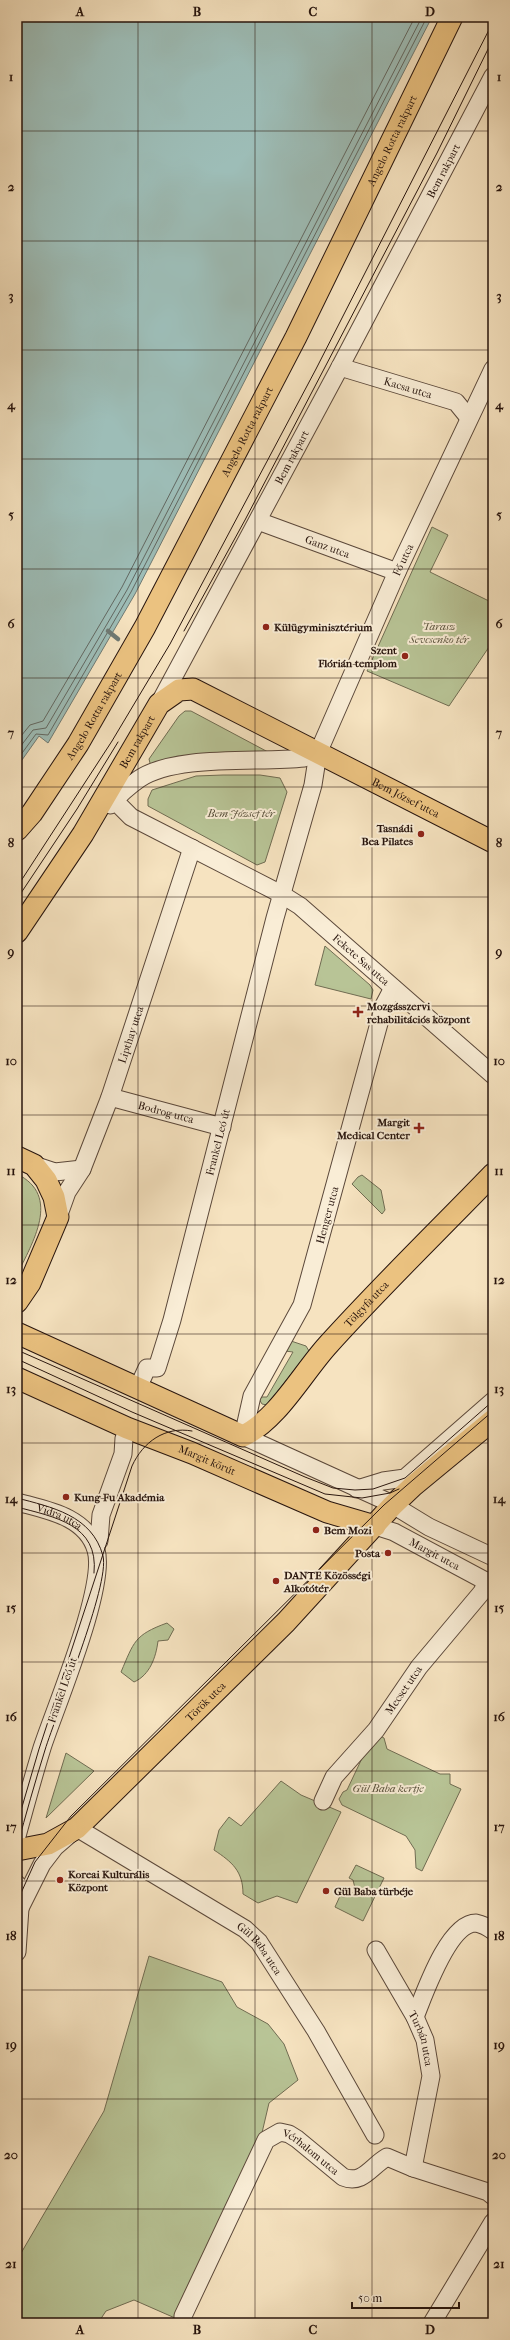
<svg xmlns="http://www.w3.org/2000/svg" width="510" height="2340" viewBox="0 0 510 2340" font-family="'IM FELL French Canon',serif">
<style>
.green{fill:#b8c496;stroke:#706c52}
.water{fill:#9dbdb7;stroke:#6e7973}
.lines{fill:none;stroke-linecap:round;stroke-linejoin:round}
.shore{stroke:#626862;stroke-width:1}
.stream{stroke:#6e7973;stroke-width:4.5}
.minor-casing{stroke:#5b483a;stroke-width:19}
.major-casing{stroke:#27140d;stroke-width:23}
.minor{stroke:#f9edd6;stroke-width:17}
.major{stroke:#ebc280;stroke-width:21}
.tram{stroke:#27140d;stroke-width:1}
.grid{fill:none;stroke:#27140d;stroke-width:1;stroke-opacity:0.55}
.poi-dot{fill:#8f2418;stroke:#f9edd6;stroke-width:1.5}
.labels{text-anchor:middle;stroke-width:4;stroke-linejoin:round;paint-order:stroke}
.street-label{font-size:11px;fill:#27140d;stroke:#f9edd6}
.park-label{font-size:11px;font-style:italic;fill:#5a523d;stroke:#f9edd6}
.poi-label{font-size:11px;font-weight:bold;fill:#27140d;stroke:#f9edd6;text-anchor:start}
.neatline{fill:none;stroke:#27140d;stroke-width:1.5}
.grid-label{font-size:13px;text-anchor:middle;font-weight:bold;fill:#27140d}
</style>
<rect width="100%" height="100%" fill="#f6e3c0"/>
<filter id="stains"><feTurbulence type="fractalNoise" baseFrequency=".005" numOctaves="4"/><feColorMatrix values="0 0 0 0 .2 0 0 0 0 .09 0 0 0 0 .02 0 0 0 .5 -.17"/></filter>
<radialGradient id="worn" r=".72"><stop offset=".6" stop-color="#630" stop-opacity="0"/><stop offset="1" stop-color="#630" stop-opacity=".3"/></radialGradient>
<path class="green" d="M432,527L448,535L430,572L493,603V637L489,647L449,706L367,671Z
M185,711H191L268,752L151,767L149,759L179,716Z
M223,775H260L280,778L287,792L265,862L257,865L148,806V799L152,790L196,776Z
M325,946L370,985L373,990L371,999L315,985Z
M17,1174C62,1196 32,1243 17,1275Z
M362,1175L381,1190L385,1210L382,1214L352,1184L358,1177Z
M291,1341L306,1346L309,1351L267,1405L262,1404L258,1397H267L293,1352L285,1351Z
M167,1623L174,1629L168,1640L158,1641C156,1657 150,1675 134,1682L121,1672C134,1642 134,1635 167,1623Z
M374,1733L384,1738L387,1749L440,1774H450V1784L461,1789L422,1871L416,1868L415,1850L406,1836L342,1805L339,1799L343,1792L347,1790Z
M66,1753L94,1771L46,1818Z
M281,1781L301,1795L341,1812L297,1903L277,1896L258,1903L243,1894C243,1871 232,1862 214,1850L219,1830L229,1817L241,1826Z
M356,1865L384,1878L363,1921L335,1907L340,1896L344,1897L352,1895L355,1888L353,1880L349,1878Z
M149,1956L222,1982L237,2007L268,2024L284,2044L298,2080L269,2103L261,2137L175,2318L134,2300L106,2311L98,2323H17V2260L104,2111Z"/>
<path class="water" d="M17,17H432L135,594L48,743L39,736L17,767Z"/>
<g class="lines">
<path class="shore" d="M17,741L30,725L43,721L122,587L415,17
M17,751L33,730L46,728L127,590L422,17
M17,760L36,734L48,735L131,592L427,17"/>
<path class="stream" d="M108,631L118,639"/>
<defs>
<g id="minor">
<path id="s1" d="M340,367L456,402L469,418"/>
<path id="s2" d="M258,521L397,572"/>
<path id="s3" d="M160,702L340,367L493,76"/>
<path id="s4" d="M117,778L114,786V800L131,817L281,894L300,906L493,1075"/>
<path d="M110,805C118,796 129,786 139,779C176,754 259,763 304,758L318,753"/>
<path d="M393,988L384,1005L302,1305L252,1396L243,1436L388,1502L429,1527L493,1557"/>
<path id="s5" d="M110,1097L222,1127"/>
<path d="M34,1165L55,1172L82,1169"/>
<path id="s6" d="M58,1217L67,1192L82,1169L110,1097L192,848"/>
<path id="s7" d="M142,1379L147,1368H157L172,1320L275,918L313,785L318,753L397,572L493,369"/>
<path d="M357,1489L383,1481L405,1478L493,1401"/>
<path id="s8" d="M17,1502C46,1510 86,1516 96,1550C107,1586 55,1708 42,1748C33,1777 25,1807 17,1836"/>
<path id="s9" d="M375,1526L394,1532L493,1585"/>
<path d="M99,1541L101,1515L123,1454L124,1438"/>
<path id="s10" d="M323,1801L334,1777L376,1730L419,1667L482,1592L487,1581"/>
<path d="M17,1884L20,1908L17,1952"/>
<path id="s11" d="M20,1908L42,1864L55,1847L77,1828L245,1929L259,1942L316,2031L375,2135"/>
<path id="s12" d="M376,1950L415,2017L425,2040L431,2076L413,2168"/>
<path d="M415,2017C424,1995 448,1923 476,1923C481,1924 489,1928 493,1931"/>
<path id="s13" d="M183,2323V2316L266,2140L280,2132L289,2134L297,2139L343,2177C363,2185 371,2166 387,2157L413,2168L488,2192L493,2196"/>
<path d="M432,2323L493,2222"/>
</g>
<g id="major">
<path id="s14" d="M17,830L32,813L78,744L145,627L296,337L452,17"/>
<path id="s15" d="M17,932L83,834L159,704L179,690L193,689L493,842"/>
<path d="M17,1157L34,1165L46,1180L54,1197L58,1217L30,1283L17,1302"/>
<path id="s16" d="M17,1333L243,1436C277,1420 302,1374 327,1346C380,1287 438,1231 493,1174"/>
<path id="s17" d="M17,1378L127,1428L192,1453L327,1512L375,1526"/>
<path id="s18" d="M17,1850L48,1844L77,1828L286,1622L392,1506L413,1486L493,1420"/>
</g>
</defs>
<use href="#minor" class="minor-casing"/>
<use href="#major" class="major-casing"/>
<use href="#minor" class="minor"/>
<use href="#major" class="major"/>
<path class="tram" d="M184,631L245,520L437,153L493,39
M17,887L112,741L170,644L316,369L493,22
M17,899L77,809L118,742
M17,1350L305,1477L333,1488L355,1490L373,1489L405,1478L493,1401
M17,1359L132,1412L325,1494L362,1498L390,1493L399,1489
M17,1498C51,1507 92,1515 103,1556C110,1585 56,1714 45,1750C35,1782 26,1814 17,1847
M17,1507C54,1517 99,1524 94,1573
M17,1824L39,1749L132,1466C143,1442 165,1426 192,1431
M17,1902L35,1862L71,1816L384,1505L493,1411"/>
</g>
<path class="grid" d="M138,17V2323M255,17V2323M372,17V2323M17,131H493M17,241H493M17,350H493M17,459H493M17,569H493M17,678H493M17,787H493M17,897H493M17,1006H493M17,1115H493M17,1225H493M17,1334H493M17,1443H493M17,1553H493M17,1662H493M17,1771H493M17,1881H493M17,1990H493M17,2099H493M17,2209H493"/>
<g class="poi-dot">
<circle cx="266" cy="627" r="4"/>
<circle cx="405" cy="656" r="4"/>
<circle cx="421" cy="834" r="4"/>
<path d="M356 1006h4v4h4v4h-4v4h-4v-4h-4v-4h4z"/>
<path d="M417 1122h4v4h4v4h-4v4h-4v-4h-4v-4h4z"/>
<circle cx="66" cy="1497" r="4"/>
<circle cx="316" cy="1530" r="4"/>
<circle cx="388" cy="1553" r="4"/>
<circle cx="276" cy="1581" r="4"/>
<circle cx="60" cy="1880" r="4"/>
<circle cx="326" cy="1891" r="4"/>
</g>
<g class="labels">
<g class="street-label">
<text dy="4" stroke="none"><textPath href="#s14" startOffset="786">Angelo Rotta rakpart</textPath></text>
<text dy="4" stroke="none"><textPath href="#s3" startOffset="602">Bem rakpart</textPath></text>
<text dy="4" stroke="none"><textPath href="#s1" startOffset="71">Kacsa utca</textPath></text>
<text dy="4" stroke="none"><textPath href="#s14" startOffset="461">Angelo Rotta rakpart</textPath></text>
<text dy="4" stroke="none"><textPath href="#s3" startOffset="278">Bem rakpart</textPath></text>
<text dy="4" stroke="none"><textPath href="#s2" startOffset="74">Ganz utca</textPath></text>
<text dy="4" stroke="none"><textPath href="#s7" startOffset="869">Fő utca</textPath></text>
<text dy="4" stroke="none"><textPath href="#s14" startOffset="138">Angelo Rotta rakpart</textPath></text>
<text dy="4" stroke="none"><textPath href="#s15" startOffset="225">Bem rakpart</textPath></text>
<text dy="4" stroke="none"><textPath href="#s15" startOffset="546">Bem József utca</textPath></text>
<text dy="4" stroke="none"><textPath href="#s4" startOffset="319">Fekete Sas utca</textPath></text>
<text dy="4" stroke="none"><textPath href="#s6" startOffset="197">Lipthay utca</textPath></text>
<text dy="4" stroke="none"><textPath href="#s5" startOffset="58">Bodrog utca</textPath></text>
<text dy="4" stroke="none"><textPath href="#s7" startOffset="256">Frankel Leó út</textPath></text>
<text transform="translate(327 1215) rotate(-75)" y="4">Henger utca</text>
<text dy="4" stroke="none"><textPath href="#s16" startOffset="430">Tölgyfa utca</textPath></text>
<text dy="4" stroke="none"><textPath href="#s17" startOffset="207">Margit körút</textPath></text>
<text dy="4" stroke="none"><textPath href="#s8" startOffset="45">Vidra utca</textPath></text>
<text dy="4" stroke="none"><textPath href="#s9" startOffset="66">Margit utca</textPath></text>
<text transform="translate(62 1690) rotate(-71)" y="4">Frankel Leó út</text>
<text dy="4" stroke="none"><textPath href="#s10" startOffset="138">Mecset utca</textPath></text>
<text dy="4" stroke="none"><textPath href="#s18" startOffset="245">Török utca</textPath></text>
<text dy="4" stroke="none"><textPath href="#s11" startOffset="320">Gül Baba utca</textPath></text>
<text dy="4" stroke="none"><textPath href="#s12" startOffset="100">Turbán utca</textPath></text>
<text dy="4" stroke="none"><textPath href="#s13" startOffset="255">Vérhalom utca</textPath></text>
</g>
<g class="park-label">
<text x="439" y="630">Tarasz<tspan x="439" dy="13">Sevcsenko tér</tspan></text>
<text x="241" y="817">Bem József tér</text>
<text x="388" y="1792">Gül Baba kertje</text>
</g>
<g class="poi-label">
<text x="274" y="631">Külügyminisztérium</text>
<text x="397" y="654" text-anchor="end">Szent<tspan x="397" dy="13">Flórián-templom</tspan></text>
<text x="413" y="832" text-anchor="end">Tasnádi<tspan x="413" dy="13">Bea Pilates</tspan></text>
<text x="367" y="1010">Mozgásszervi<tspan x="367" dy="13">rehabilitációs központ</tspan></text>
<text x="410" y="1126" text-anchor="end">Margit<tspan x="410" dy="13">Medical Center</tspan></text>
<text x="74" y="1501">Kung-Fu Akadémia</text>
<text x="324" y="1534">Bem Mozi</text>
<text x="380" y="1557" text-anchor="end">Posta</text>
<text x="284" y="1579">DANTE Közösségi<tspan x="284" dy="13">Alkotótér</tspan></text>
<text x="68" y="1878">Koreai Kulturális<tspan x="68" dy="13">Központ</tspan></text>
<text x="334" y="1895">Gül Baba türbéje</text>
</g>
</g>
<rect width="510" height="2340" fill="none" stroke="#f6e3c0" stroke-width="44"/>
<path d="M352 2302v6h107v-6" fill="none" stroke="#27140d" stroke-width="2"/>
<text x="358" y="2302" font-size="12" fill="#27140d" stroke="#f9edd6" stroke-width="3" paint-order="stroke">50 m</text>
<rect x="22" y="22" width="466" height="2296" class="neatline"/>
<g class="grid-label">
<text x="80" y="16">A</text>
<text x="197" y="16">B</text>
<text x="313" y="16">C</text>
<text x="430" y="16">D</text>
<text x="11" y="81">1</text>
<text x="499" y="81">1</text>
<text x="11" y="191">2</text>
<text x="499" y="191">2</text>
<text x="11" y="300">3</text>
<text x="499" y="300">3</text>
<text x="11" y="409">4</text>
<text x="499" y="409">4</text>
<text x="11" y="519">5</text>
<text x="499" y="519">5</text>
<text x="11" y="628">6</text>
<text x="499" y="628">6</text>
<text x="11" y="737">7</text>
<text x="499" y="737">7</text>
<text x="11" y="847">8</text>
<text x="499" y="847">8</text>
<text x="11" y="956">9</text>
<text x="499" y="956">9</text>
<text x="11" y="1065">10</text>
<text x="499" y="1065">10</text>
<text x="11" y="1175">11</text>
<text x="499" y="1175">11</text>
<text x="11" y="1284">12</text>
<text x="499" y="1284">12</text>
<text x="11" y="1393">13</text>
<text x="499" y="1393">13</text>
<text x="11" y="1503">14</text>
<text x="499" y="1503">14</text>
<text x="11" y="1612">15</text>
<text x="499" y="1612">15</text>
<text x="11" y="1721">16</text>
<text x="499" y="1721">16</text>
<text x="11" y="1831">17</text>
<text x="499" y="1831">17</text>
<text x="11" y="1940">18</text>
<text x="499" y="1940">18</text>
<text x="11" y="2049">19</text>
<text x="499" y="2049">19</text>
<text x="11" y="2159">20</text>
<text x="499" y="2159">20</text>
<text x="11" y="2268">21</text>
<text x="499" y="2268">21</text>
<text x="80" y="2334">A</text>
<text x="197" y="2334">B</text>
<text x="313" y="2334">C</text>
<text x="430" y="2334">D</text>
</g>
<rect width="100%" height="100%" filter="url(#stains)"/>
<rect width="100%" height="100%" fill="url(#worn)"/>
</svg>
